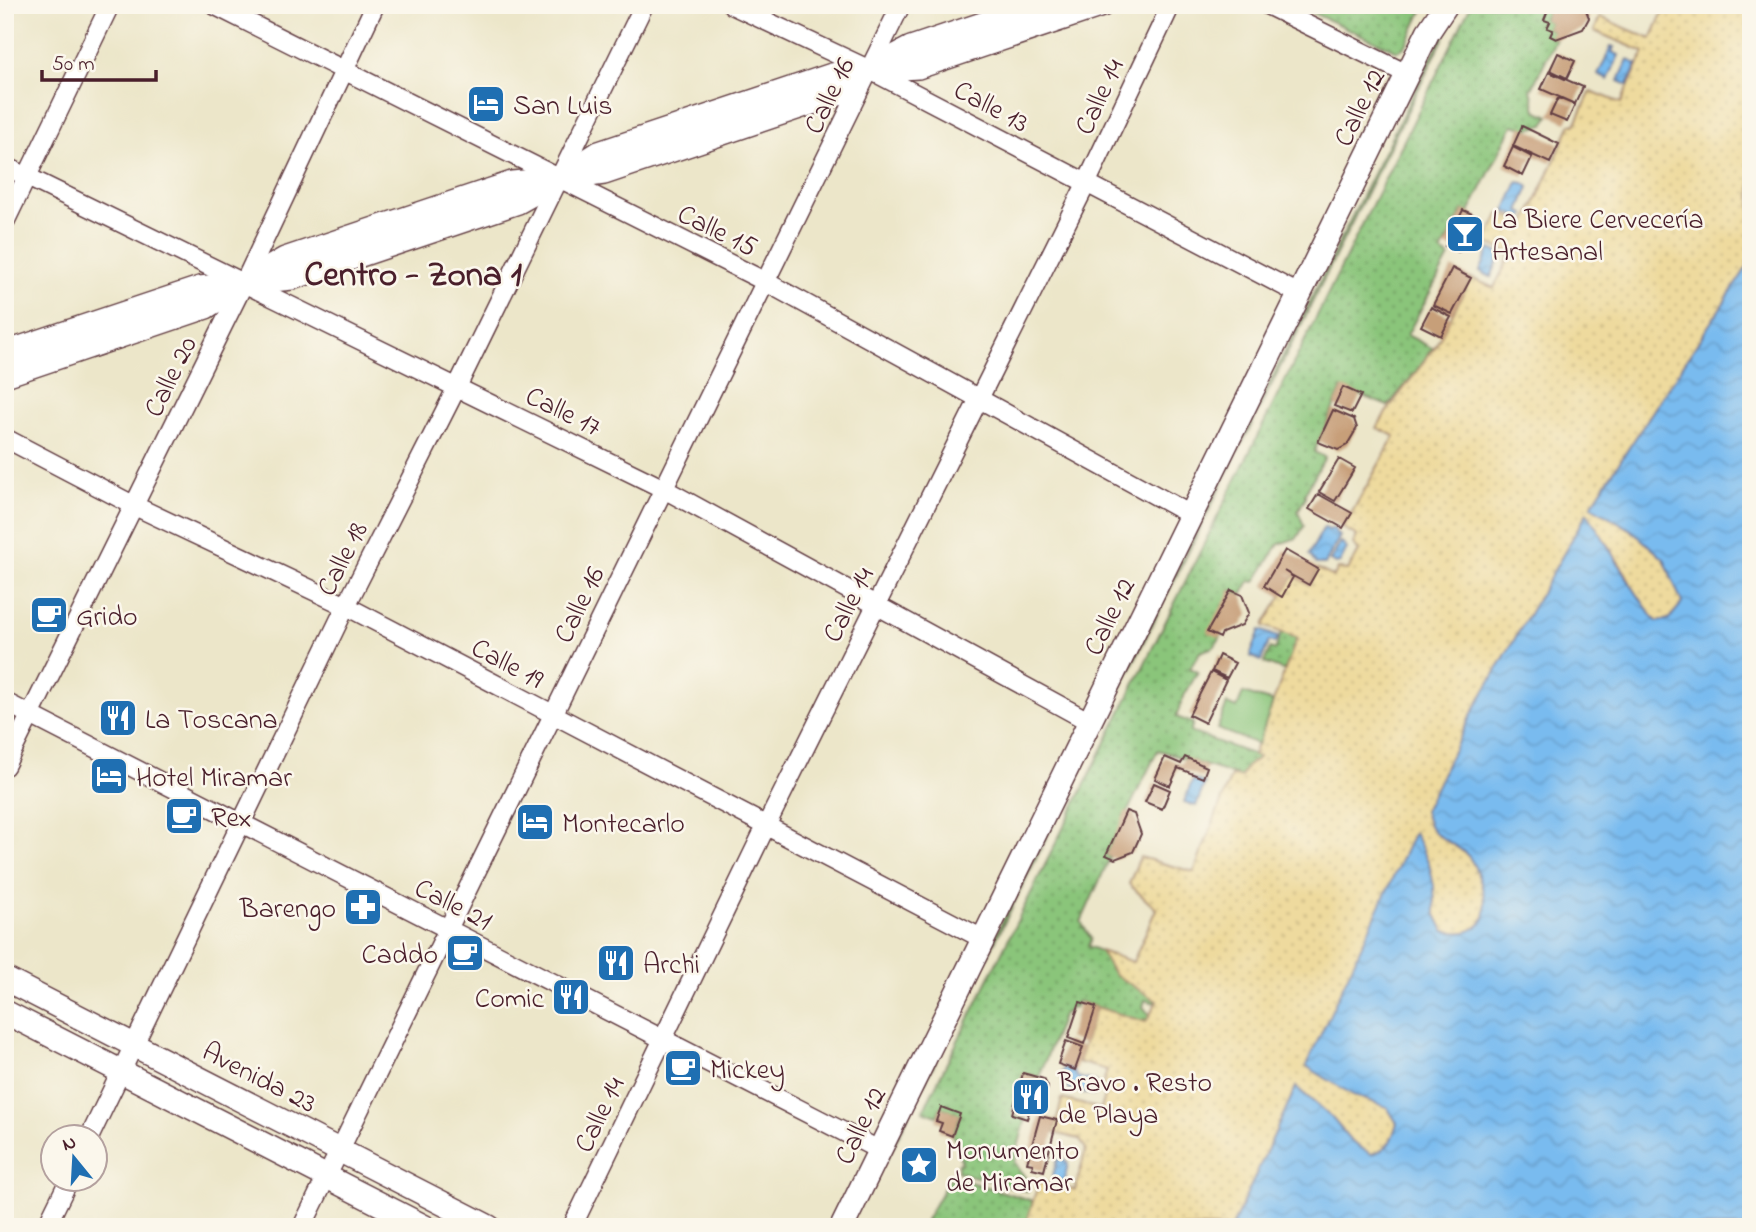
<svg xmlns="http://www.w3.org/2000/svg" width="1756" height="1232" viewBox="0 0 1756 1232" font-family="'Indie Flower',sans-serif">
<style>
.grass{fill:url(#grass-dots);stroke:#6a7252;stroke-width:2}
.sand{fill:url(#sand-dots);stroke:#9c7c64;stroke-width:2}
.garden{fill:#8ac57a;stroke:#6a7252;stroke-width:2}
.water{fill:url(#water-waves);stroke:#626d8d;stroke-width:2}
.building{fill:#c79f79}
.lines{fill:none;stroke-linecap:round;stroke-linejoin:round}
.minor-casing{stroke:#623d43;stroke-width:21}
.secondary-casing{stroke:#623d43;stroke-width:26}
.minor{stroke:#fff;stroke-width:18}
.secondary{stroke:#fff;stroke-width:23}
.labels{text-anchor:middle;stroke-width:5;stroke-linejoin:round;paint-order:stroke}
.street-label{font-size:28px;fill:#4a1f2b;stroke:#fbf7ec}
.poi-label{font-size:28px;fill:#4a1f2b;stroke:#fbf7ec;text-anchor:start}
.district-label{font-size:35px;font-weight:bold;fill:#4a1f2b;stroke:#fbf7ec}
</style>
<defs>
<pattern id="grass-dots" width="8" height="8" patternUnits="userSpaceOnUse" patternTransform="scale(1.75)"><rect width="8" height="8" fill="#8ac57a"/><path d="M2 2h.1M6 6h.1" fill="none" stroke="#739f64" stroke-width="1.8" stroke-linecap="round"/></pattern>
<pattern id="sand-dots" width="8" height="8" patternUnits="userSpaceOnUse" patternTransform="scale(1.75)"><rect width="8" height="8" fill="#eeda9e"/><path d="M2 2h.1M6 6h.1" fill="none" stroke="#cebb88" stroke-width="1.8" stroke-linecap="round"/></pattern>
<pattern id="water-waves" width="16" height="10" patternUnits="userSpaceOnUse" patternTransform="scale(1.75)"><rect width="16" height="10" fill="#79bbef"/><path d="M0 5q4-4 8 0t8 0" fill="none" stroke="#6aa0cd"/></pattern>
</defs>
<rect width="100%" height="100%" fill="#fbf7ec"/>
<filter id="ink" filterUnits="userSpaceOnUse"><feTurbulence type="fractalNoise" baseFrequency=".0143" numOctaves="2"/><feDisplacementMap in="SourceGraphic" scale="14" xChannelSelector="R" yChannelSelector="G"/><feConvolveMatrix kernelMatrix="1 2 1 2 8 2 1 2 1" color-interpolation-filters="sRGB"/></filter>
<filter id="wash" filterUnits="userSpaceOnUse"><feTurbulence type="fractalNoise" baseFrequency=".00686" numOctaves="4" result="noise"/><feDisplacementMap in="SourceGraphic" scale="28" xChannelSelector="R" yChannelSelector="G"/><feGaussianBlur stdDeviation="1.57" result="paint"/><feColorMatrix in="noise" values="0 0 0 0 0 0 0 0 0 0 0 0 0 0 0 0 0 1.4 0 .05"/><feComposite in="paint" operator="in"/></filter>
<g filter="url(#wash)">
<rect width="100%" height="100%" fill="#ece6c9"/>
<path class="grass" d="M1295,5H1425L1405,47L1397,51Z
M1471,5H1550L1544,19L1550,22L1547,28L1553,30L1551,36L1556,39L1531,90L1536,110L1549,116L1544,125L1528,129L1513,125L1469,213L1463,210L1441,252L1449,257L1407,335L1434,349L1429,352L1420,367L1388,406L1342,388L1314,452L1325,457L1305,493V498L1298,511L1304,526L1297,538L1279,544L1255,582L1250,581L1242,595L1231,590L1220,638L1214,647L1200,652L1190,668L1198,672L1185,694L1176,717L1193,723L1190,732L1260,757L1241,777L1158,750L1106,855L1110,857L1081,922L1091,939L1088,946L1100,951L1114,974L1157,1000L1156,1003L1145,1000L1143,1007L1150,1015L1146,1022L1077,1001L1074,1008L1071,1007L1068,1012L1063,1014L1039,1077L1023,1074L1012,1114L1026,1118L1014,1162L1029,1183L1027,1191L958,1172V1164L962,1163L958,1151L962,1148L952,1136L960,1114L941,1107L937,1116L923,1111Z
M1282,632L1297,638L1285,671L1264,663L1270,648L1275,650Z
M957,1178L1033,1201L1025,1227H922L949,1179Z"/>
<path class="sand" d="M1666,5H1751V261L1591,506L1630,529L1664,559L1683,603L1669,619L1657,622L1634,592L1627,575L1587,513L1471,715L1424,811C1426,816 1427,822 1430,827C1439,840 1459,845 1469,857C1479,871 1496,917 1476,928C1466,934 1455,933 1444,931L1435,913V900L1429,863L1414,833L1353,1095L1387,1107L1397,1123C1392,1140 1389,1150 1371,1155L1352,1142L1332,1118L1296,1087L1232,1227H1025L1039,1182L1075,1190L1086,1149L1079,1139L1054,1133L1062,1099L1101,1109L1106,1093L1101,1091L1107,1070L1078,1062L1096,1007L1146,1022L1157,1001L1114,974L1100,951L1133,962L1156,909L1129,884L1140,857L1194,872L1231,776L1241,777L1246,767L1259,757L1253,755L1297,638L1264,626L1266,621L1294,576L1309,585L1318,569L1334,577L1338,569L1348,570L1359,551L1353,544L1357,536L1343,528L1395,436L1377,428C1389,404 1405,389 1420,367C1425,360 1427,354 1434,349L1471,278L1494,288L1511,254L1486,242L1500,213L1526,223L1571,124L1575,125L1591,91L1621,103L1644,52L1594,31L1600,17L1651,39Z"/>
<path class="garden" d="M1457,5H1460L886,1161L884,1159Z
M1243,693L1273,702L1258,744L1217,729L1227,704L1237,708Z"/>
<path class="water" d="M1611,47H1614L1612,52L1619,55L1608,80L1598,75Z
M1628,60L1637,64L1628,85L1619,81Z
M1518,182L1524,183L1529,187L1519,211L1525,214L1523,219L1505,211Z
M1490,249L1501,254L1491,277L1480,271Z
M1751,261V1227H1232L1296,1087L1332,1118L1352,1142L1371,1154C1389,1150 1392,1140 1397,1123L1387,1107L1353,1095L1306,1066L1414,832L1429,863L1434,886L1435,913L1444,931C1455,933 1466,934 1476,928C1496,917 1479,871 1469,857C1459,845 1439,840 1430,827C1427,822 1426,816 1424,811L1471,715L1587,513C1611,549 1630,588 1657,622L1669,619L1682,603L1664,559L1630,529L1591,506Z
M1324,527L1329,530L1334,528L1336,534L1340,536L1325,564H1316L1309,555Z
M1341,542L1347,549L1340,563L1336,564L1330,561Z
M1260,630L1278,637L1275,643L1269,641L1261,661L1250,656Z
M1193,779L1205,783L1196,806L1184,802Z
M1064,1067L1073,1070L1077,1077L1097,1082L1094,1095L1069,1089L1061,1077Z
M1063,1159L1068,1163L1064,1182L1052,1179L1057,1160Z"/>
<g id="blocks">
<path class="building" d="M1550,5H1584L1589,18L1583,29L1556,39L1550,36L1553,30L1547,28L1550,22L1544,20Z
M1558,53L1575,61L1567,78L1550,70Z
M1549,72L1583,87L1575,104L1541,89Z
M1558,98L1575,105L1567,122L1550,115Z
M1522,126L1559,144L1550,163L1513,146Z
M1513,147L1532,157L1523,176L1504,166Z
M1463,210L1477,216L1482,230L1475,246L1458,252L1445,246Z
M1452,268L1471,278L1452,314L1433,305Z
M1431,307L1451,317L1441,336L1421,326Z
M1343,387L1361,395L1352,413L1334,406Z
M1333,410L1354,419L1357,428L1347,445L1338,450L1318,442Z
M1339,459L1355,468L1335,501L1319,492Z
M1318,494L1352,513L1343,528L1309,509Z
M1285,550L1318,569L1309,585L1284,571L1293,577L1282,597L1264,586Z
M1231,590L1242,595L1249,613L1242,625L1222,633L1220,638L1207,632Z
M1219,655L1235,663L1227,678L1212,671Z
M1211,672L1226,680L1205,723L1189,715Z
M1165,757L1181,764L1185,757L1207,767L1203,778L1178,768L1170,786L1155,779Z
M1154,783L1170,790L1162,809L1145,802Z
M1126,811L1134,814L1141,834L1133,852L1115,859L1106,855Z
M1080,1002L1096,1007L1084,1044L1068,1038Z
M1066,1041L1083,1047L1075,1070L1058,1064Z
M1023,1073L1044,1079L1048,1087L1043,1107L1029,1112L1027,1119L1012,1114Z
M941,1107L960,1114L952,1136L939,1131L942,1123L936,1121Z
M1040,1116L1057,1120L1044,1171L1032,1168L1033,1164L1027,1163Z"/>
</g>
</g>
<g filter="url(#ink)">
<use href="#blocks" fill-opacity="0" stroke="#623d43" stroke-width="2"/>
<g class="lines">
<defs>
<path id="minor" d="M214,5L766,282L1191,515
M732,5L870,70L1299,294
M1267,5L1407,74
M5,166L664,489L1090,722
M5,222L110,5
M5,438L135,506L346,606L983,939
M5,702L879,1150
M5,766L244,283L375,5
M89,1138L346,606L457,387L644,5
M46,1227L69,1180
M302,1227L901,5
M572,1227L767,824L1086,184L1171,5"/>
<path id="secondary" d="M5,353L200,288L244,283L285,259L512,183L559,179L599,153L832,75L870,70L911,48L1039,5
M5,375L206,307L244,283L292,278L518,202L559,179L604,173L838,94L870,70L918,67L1102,5
M5,979L489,1227
M5,1012L425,1227
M842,1227L1428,32L1446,5"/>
</defs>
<use href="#minor" class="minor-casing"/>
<use href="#secondary" class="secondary-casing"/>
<use href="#minor" class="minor"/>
<use href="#secondary" class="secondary"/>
</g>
</g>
<defs>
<symbol id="hotel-square" viewBox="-11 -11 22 22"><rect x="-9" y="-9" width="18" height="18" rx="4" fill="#1f6fb2" stroke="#fbf7ec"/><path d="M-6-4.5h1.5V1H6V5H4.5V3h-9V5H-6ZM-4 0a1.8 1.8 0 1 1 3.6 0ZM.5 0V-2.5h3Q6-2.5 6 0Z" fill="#fff"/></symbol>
<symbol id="bar-square" viewBox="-11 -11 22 22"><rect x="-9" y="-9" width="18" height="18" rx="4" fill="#1f6fb2" stroke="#fbf7ec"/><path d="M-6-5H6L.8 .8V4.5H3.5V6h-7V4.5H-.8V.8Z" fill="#fff"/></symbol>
<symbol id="cafe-square" viewBox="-11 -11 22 22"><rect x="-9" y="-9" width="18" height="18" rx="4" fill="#1f6fb2" stroke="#fbf7ec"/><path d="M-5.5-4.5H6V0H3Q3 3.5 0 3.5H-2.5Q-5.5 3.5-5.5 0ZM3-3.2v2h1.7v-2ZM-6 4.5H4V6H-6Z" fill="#fff"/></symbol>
<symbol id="restaurant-square" viewBox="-11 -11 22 22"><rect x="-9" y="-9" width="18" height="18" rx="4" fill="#1f6fb2" stroke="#fbf7ec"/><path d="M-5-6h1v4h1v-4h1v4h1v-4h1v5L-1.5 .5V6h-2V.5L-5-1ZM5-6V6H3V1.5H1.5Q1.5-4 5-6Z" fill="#fff"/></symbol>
<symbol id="pharmacy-square" viewBox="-11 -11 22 22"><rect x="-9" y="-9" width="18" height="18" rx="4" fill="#1f6fb2" stroke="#fbf7ec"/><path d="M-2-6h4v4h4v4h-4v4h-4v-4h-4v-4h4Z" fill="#fff"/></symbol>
<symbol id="sight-square" viewBox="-11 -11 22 22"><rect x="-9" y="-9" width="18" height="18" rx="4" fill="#1f6fb2" stroke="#fbf7ec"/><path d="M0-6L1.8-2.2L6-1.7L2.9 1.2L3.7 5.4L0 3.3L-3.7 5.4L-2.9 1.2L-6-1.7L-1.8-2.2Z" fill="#fff"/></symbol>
</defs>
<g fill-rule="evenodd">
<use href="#hotel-square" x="464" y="82" width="44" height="44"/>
<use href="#bar-square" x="1443" y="212" width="44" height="44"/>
<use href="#cafe-square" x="27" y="593" width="44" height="44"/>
<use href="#restaurant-square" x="96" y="696" width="44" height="44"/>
<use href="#hotel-square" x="87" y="754" width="44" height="44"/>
<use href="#cafe-square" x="162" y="794" width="44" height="44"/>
<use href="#hotel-square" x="513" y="800" width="44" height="44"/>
<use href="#pharmacy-square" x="341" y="885" width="44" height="44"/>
<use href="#cafe-square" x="443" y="931" width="44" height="44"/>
<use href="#restaurant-square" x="594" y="941" width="44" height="44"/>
<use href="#restaurant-square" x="549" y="975" width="44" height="44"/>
<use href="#cafe-square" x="661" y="1046" width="44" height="44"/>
<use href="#restaurant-square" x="1009" y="1075" width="44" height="44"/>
<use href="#sight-square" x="897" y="1143" width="44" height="44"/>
</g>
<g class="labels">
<g class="street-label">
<text transform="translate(828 95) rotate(-64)" y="10">Calle 16</text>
<text transform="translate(1098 96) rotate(-65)" y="10">Calle 14</text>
<text transform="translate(992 105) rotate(28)" y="10">Calle 13</text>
<text transform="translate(1358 107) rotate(-64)" y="10">Calle 12</text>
<text transform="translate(718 229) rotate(26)" y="10">Calle 15</text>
<text transform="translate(169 376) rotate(-64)" y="10">Calle 20</text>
<text transform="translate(564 410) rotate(26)" y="10">Calle 17</text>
<text transform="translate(341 558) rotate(-63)" y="10">Calle 18</text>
<text transform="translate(578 604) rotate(-64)" y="10">Calle 16</text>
<text transform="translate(847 604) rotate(-63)" y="10">Calle 14</text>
<text transform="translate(1108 616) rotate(-64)" y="10">Calle 12</text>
<text transform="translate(508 662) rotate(28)" y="10">Calle 19</text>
<text transform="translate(454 903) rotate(27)" y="10">Calle 21</text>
<text transform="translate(260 1076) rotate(27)" y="10">Avenida 23</text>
<text transform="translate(598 1114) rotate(-64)" y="10">Calle 14</text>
<text transform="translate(859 1125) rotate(-64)" y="10">Calle 12</text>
</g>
<g class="poi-label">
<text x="513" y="114">San Luis</text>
<text x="1492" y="228">La Biere Cervecería<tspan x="1492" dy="32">Artesanal</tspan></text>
<text x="76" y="625">Grido</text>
<text x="145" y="728">La Toscana</text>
<text x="136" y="786">Hotel Miramar</text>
<text x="211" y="826">Rex</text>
<text x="562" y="832">Montecarlo</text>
<text x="336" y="917" text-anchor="end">Barengo</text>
<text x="438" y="963" text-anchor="end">Caddo</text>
<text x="643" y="973">Archi</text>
<text x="544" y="1007" text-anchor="end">Comic</text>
<text x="710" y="1078">Mickey</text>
<text x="1058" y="1091">Bravo . Resto<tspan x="1058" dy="32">de Playa</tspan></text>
<text x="946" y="1159">Monumento<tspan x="946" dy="32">de Miramar</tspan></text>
</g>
<g class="district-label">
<text x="413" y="285">Centro - Zona 1</text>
</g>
</g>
<rect width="1756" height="1232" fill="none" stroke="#fbf7ec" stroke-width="28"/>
<g transform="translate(74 1158) rotate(342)"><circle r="33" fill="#fbf7ec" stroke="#b4a19f" stroke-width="2"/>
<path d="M0-5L12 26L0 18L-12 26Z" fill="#1f6fb2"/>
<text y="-10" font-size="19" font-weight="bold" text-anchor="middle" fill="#4a1f2b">N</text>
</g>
<path d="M42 70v10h114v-10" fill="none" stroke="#4a1f2b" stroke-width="3.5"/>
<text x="52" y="70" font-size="21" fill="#4a1f2b" stroke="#fbf7ec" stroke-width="5" paint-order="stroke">50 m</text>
</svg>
